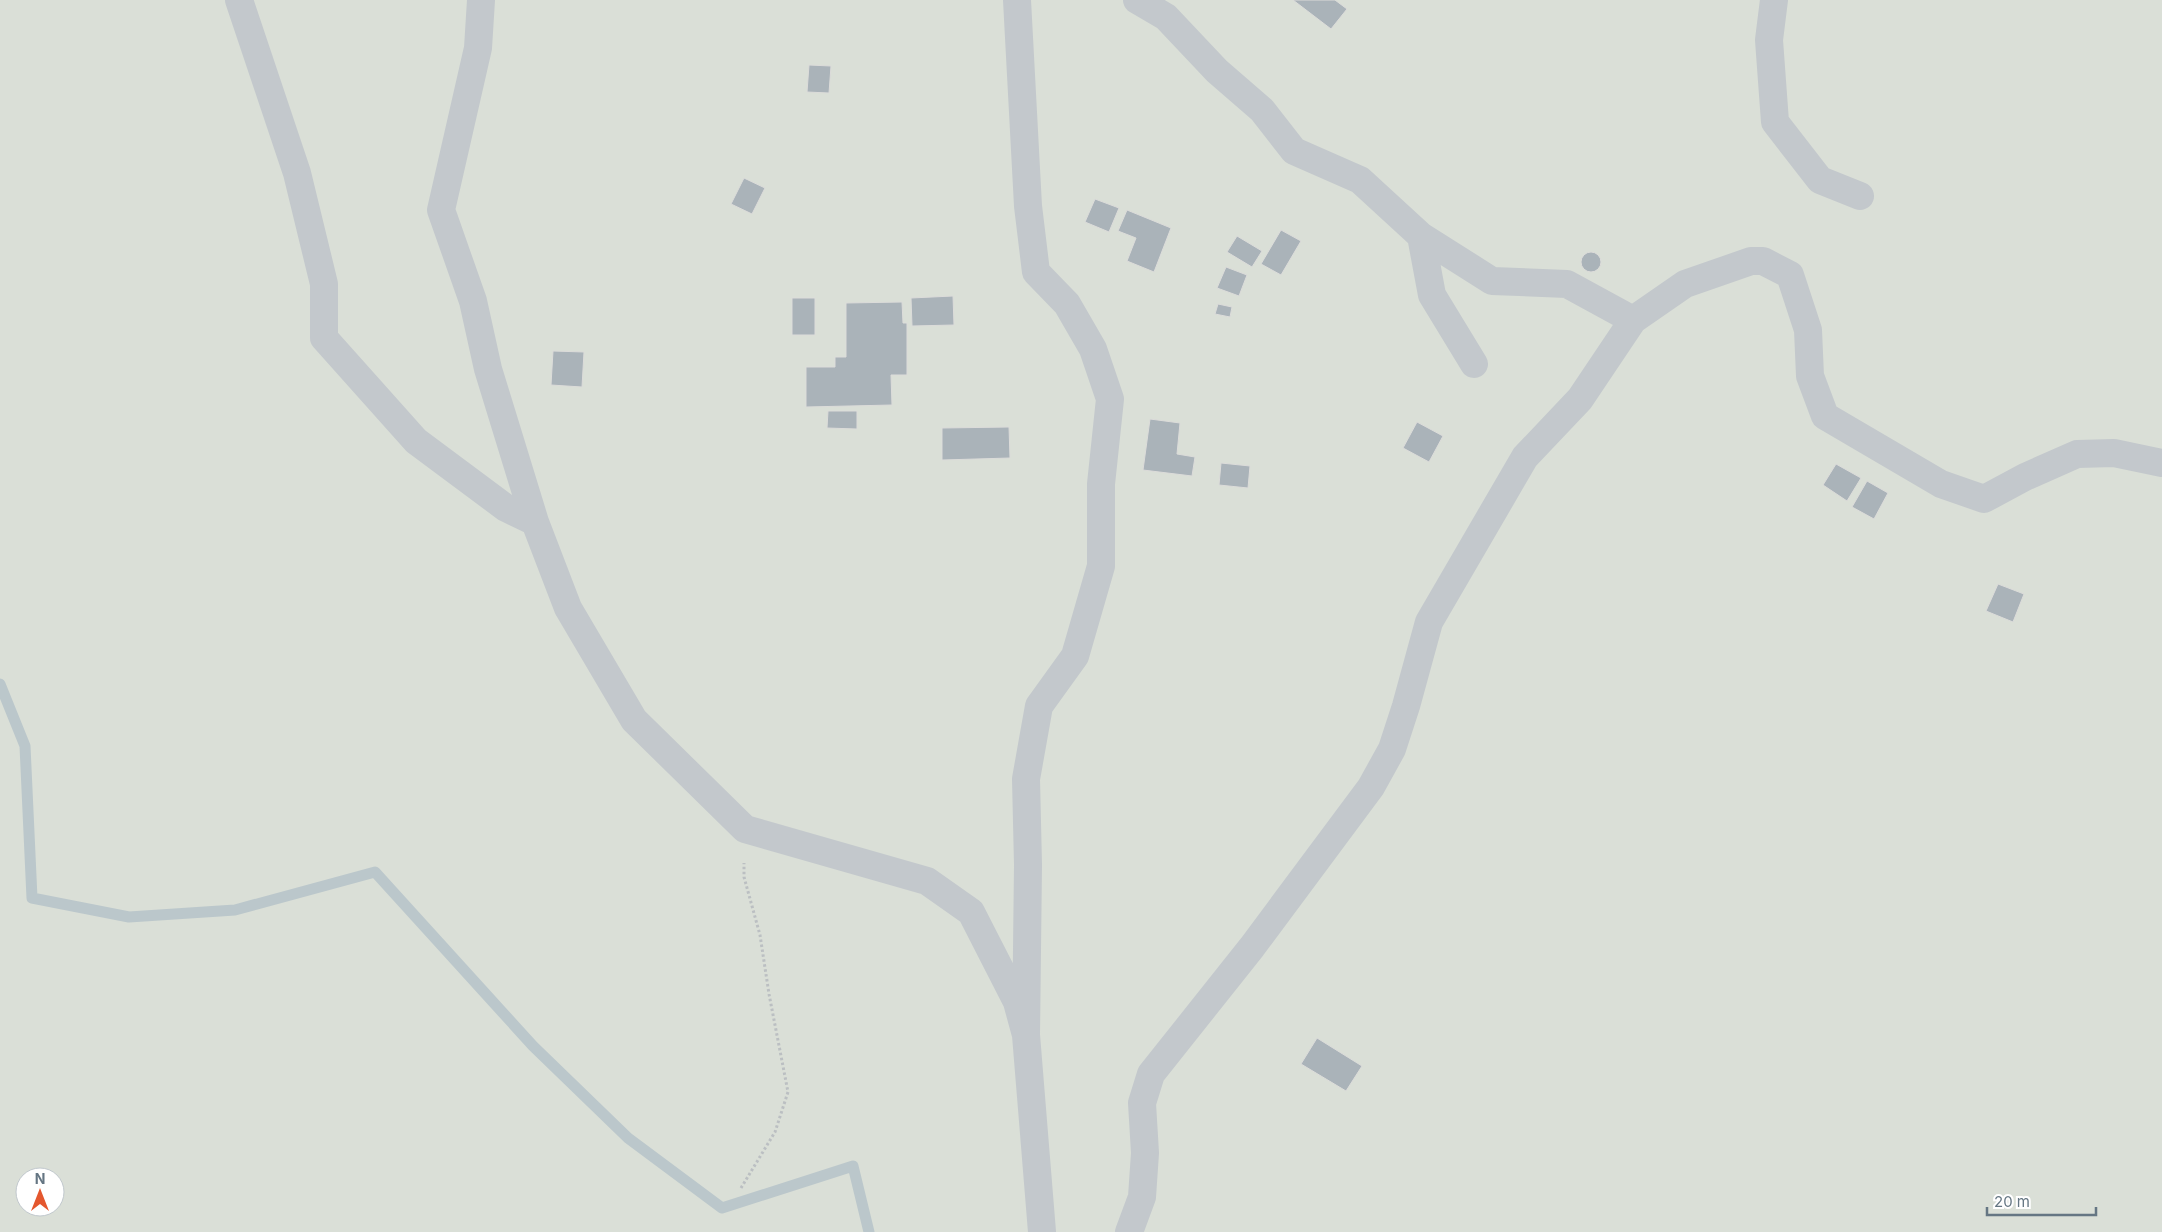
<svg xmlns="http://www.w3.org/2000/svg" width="2162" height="1232" viewBox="0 0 2162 1232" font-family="Inter,sans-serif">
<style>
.green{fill:#dadfd7;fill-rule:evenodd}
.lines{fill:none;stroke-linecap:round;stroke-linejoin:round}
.stream{stroke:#bbc7cb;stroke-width:11}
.building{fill:#aab3b9;stroke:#dcdcda}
.path{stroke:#bbbfc2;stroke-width:3;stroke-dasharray:2.5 2.5;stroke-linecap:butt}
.street{stroke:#c3c8cc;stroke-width:28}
</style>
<rect width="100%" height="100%" fill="#fafaf8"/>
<path class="green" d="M0,0H2162V1232H0ZM25,1177H55V1207H25Z"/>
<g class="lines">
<path class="stream" d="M0,684L25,746L32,898L129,917L235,910L375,872L533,1046L628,1138L722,1208L853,1166L869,1232"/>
</g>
<path class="building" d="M1293,0H1335L1347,9L1331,29Z
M809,65L831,66L829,93L807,92Z
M744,178L765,188L752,214L731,204Z
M1095,199L1119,208L1109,232L1085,222Z
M1127,210L1171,228L1154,272L1127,261L1136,238L1118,231Z
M1281,230L1301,241L1281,275L1261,264Z
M1237,236L1262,251L1252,267L1227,252Z
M1581 262a10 10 0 1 1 20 0a10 10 0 1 1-20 0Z
M1226,267L1247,275L1239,296L1217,288Z
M953,296L954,325L912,326L911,298Z
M792,298H815V335H792Z
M902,302L903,323H907V375H891L892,405L806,407V367H835V357H846V303Z
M1218,304L1232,307L1230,317L1215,314Z
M553,351L584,352L582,387L551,385Z
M828,411H857V429L827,428Z
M1150,419L1180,423L1177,454L1195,457L1192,476L1143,470Z
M1417,422L1443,436L1429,462L1403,448Z
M1009,427L1010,458L942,460V428Z
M1221,463L1250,466L1248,488L1219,485Z
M1836,464L1861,478L1847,501L1823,485Z
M1867,481L1888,493L1874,519L1852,507Z
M1998,584L2024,594L2013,622L1986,611Z
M1317,1038L1362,1066L1346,1091L1301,1064Z"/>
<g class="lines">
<path class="path" d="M741,1188L775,1132L788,1092L769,994L760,935L744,877V863"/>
<path class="street" d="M239,0L297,173L324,284V338L416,441L506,508L535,522L568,608L634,720L745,829L927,881L971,912L1017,1002L1026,1035
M481,0L478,48L441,210L473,301L488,369L535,522
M1017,0L1028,206L1036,272L1067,304L1093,349L1110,399L1101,484V566L1075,656L1039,706L1026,779L1028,865L1026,1035L1042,1232
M1137,0L1166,17L1217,71L1262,110L1294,151L1360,180L1421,236L1492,281L1567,284L1633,320
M1774,0L1769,40L1775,122L1820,180L1860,196
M1421,236L1432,295L1474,364
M1129,1232L1142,1197L1145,1153L1142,1103L1151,1074L1252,947L1371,787L1392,749L1406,706L1429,622L1525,457L1580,399L1633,320L1685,284L1751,261H1763L1790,275L1808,330L1810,376L1825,416L1941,484L1984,499L2025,477L2077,454L2114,453L2162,463"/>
</g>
<g transform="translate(40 1192)"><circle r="24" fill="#ffffff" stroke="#c1c8cd"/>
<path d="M0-4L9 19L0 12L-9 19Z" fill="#e4572e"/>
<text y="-8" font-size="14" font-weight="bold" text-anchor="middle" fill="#657683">N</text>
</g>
<path d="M1987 1207v8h109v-8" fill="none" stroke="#657683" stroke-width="2.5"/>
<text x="1994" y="1207" font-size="15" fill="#657683" stroke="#ffffff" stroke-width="4" paint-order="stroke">20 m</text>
</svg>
